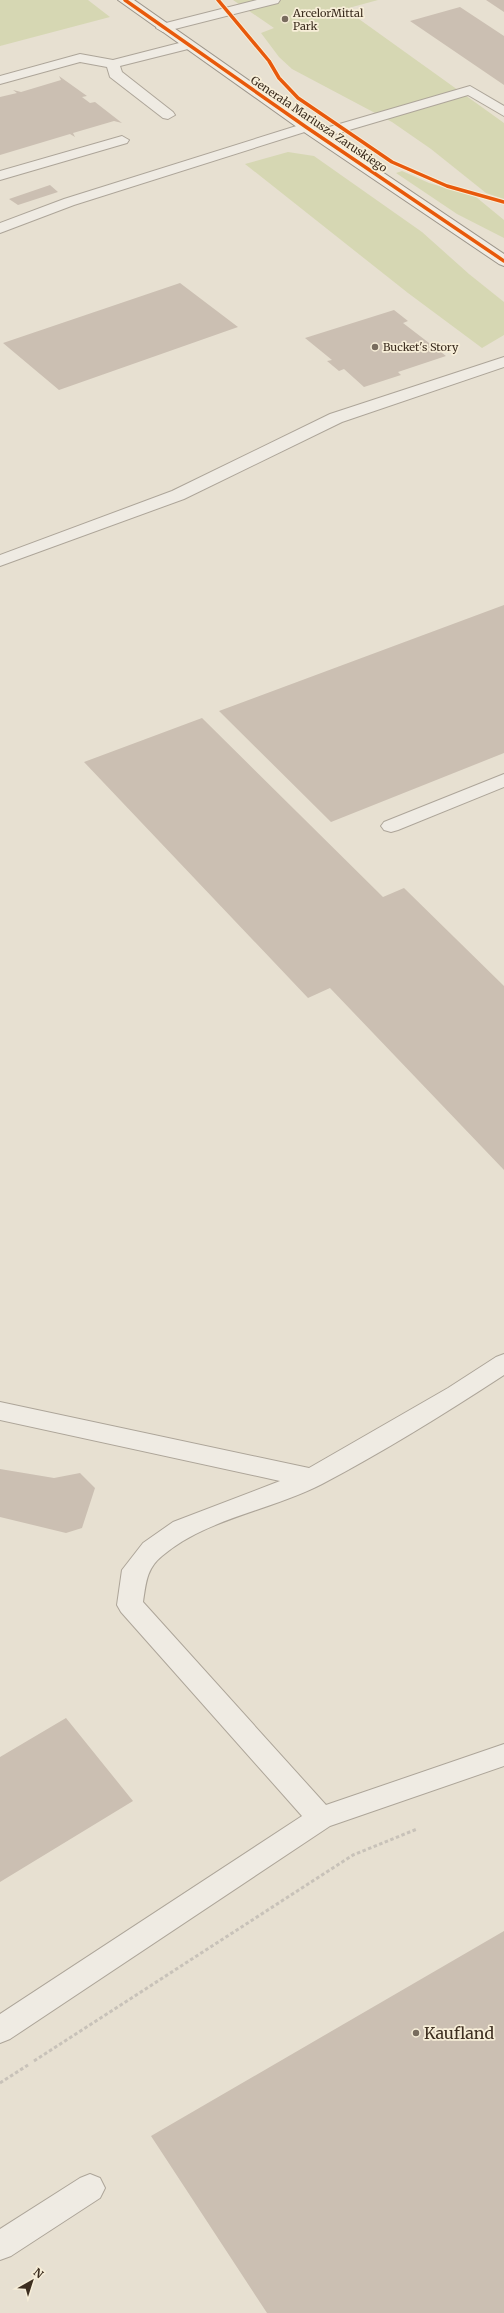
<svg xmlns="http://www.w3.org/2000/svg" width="504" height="2313" viewBox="0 0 504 2313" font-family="Merriweather,serif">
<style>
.green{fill:#d6d7b3}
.building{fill:#cbbfb2}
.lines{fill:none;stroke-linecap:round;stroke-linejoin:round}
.lane-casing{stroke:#ada599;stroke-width:2}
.secondary-casing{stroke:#9c958a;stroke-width:2}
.path{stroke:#c8c2b9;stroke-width:3;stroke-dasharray:3.5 2.5;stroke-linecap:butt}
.lane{fill:#efebe3;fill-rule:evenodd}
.secondary{fill:#efebe3;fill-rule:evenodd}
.cycleway-casing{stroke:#f7eed8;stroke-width:5.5}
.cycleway{stroke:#e8590c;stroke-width:3.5}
.poi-dot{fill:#786c5e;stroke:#f7eed8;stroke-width:1.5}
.labels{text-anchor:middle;stroke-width:3.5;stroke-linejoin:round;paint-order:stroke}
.far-poi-label{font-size:11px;fill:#3d2e20;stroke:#f7eed8;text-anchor:start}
.far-street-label{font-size:11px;fill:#3d2e20;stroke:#f7eed8}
.near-poi-label{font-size:16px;fill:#3d2e20;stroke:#f7eed8;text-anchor:start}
</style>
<rect width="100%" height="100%" fill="#e7e0d1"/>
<path class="green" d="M0,0H88L110,17L0,46Z
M233,0H378L345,9L504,123V199L486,193L431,149L392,122L292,69L279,57L261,33L274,28Z
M288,152L314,156L422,232L469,274L504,302V335L482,348L408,293L245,164Z
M402,171L429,183L476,197L504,220V238L457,214L396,173Z"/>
<path class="building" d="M486,0H504V12Z
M460,7L504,36V85L410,21Z
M59,76L87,96L82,97L90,103L95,102L122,123L114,121L73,133L75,137L70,134L0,155V97L17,93L13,90L21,92L61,80Z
M50,185L58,192L18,205L9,199Z
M180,283L238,327L59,390L3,343Z
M394,310L408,321L403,323L446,356L398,372L401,375L364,387L344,369L339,371L327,361L332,360L305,338Z
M504,605V753L331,822L219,711Z
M202,718L383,897L404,888L504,986V1170L330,988L308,998L84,762Z
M0,1469L54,1478L80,1473L95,1488L82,1528L66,1533L0,1517Z
M66,1718L133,1801L0,1882V1757Z
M504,1931V2313H267L151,2136Z"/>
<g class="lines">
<defs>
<path id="lane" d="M257,0H280L278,3L163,32L156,28L158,25Z
M187,41L194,45L192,48L120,66L122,72L173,112L175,115L168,119L163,118L110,77L107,67L80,62L0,84V76L80,54L113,60Z
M470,86L504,106V116L468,95L322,138L317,139L310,135L312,132Z
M306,123L311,124L313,127L311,130L74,205L0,233V223L64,199Z
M122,136L129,140L127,143L0,180V171Z
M504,357V367L342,422L184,499L0,566V555L172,491L330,414Z
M504,774V787L398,830L391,832L384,830L381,826L384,822Z
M504,1354V1375C446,1413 383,1452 322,1484C270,1511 207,1518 162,1556C146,1569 146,1584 143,1602L326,1805L504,1744V1766L330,1826L10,2039L0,2043V2014L302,1816L121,1612L117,1605L122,1570L143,1543L173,1522L280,1481L0,1420V1402L309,1468L448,1388L496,1357Z
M90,2174L100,2178L105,2188L100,2198L11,2256L0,2260V2229L80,2178Z"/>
<path id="secondary" d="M118,0H134L311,124L504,254V266L499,264L301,130Z"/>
</defs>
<use href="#lane" class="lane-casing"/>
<use href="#secondary" class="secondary-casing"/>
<path class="path" d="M34,2061L353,1855L417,1829
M0,2083L28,2065"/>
<use href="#lane" class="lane"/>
<use href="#secondary" class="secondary"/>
<defs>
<path id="cycleway" d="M125,0L306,127L504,261
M218,0L269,61L279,78L298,98L392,162L447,186L504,202"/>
</defs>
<use href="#cycleway" class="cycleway-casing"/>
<use href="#cycleway" class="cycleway"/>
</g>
<g class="poi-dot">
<circle cx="285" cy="19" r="4"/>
<circle cx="375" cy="347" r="4"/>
<circle cx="416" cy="2033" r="4"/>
</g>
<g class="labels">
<g class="far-poi-label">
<text x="293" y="17">ArcelorMittal<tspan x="293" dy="13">Park</tspan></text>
<text x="383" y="351">Bucket's Story</text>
</g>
<g class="far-street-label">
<text transform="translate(319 124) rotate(34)" y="4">Generała Mariusza Zaruskiego</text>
</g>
<g class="near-poi-label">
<text x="424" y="2039">Kaufland</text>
</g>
</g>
<g transform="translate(32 2281) rotate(39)" stroke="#f7eed8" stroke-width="3" paint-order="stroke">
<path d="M0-3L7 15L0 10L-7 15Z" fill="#3d2e20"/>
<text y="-6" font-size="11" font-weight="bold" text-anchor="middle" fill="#3d2e20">N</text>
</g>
</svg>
